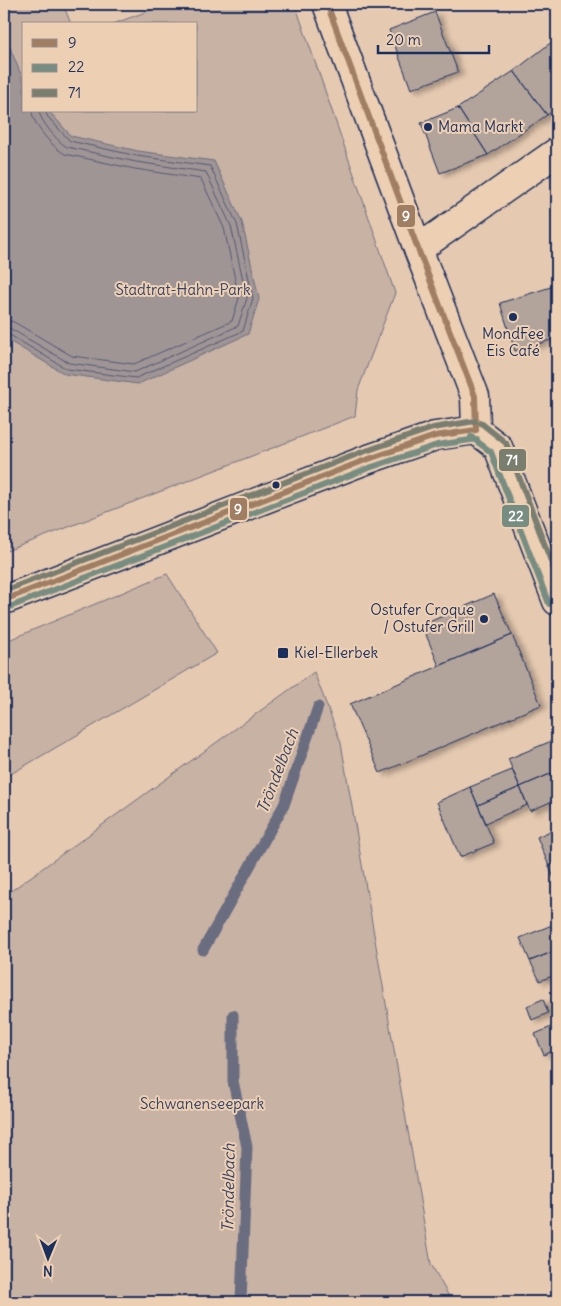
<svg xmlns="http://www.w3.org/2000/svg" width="561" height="1306" viewBox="0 0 561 1306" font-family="Delius,sans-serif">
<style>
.green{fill:#c7b2a4;stroke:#717081}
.water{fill:#a09595;stroke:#6b6c7f}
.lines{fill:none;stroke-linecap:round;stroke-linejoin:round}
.shore{stroke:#505874;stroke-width:1}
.stream{stroke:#6b6c7f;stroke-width:11}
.building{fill:#b2a39b;stroke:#1b2f5e;filter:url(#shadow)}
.minor-casing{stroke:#1b2f5e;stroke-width:31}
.minor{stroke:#edcfb3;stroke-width:28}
.bus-1-casing{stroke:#edcfb3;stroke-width:10}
.bus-2-casing{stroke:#edcfb3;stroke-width:10}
.bus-3-casing{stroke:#edcfb3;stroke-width:10}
.bus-1{stroke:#a07e64;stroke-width:6}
.bus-2{stroke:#778d81;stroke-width:6}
.bus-3{stroke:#797e6f;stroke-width:6}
.poi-dot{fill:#1b2f5e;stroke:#edcfb3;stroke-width:2}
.labels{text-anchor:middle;stroke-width:4;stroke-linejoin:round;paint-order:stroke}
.poi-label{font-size:15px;fill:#1b2f5e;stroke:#edcfb3;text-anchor:start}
.park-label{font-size:15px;fill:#354368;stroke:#edcfb3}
.water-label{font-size:16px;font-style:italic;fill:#364369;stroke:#edcfb3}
.line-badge{stroke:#edcfb3;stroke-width:2}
.badge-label{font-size:14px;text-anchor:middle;font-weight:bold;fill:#fff}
</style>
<defs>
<filter id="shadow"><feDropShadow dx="5.5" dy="3" stdDeviation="2.5" flood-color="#0004"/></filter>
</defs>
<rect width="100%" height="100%" fill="#e5c9b0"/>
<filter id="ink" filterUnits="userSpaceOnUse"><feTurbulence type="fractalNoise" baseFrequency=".02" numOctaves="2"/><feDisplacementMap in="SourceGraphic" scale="10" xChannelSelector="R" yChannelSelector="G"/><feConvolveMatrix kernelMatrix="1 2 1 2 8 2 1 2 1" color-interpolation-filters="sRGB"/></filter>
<g filter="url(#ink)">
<path class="green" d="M4,4H63L71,24H24V111H196V24H113L167,4H295L395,293L358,390L355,416L4,552Z
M167,574L217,653L4,778V642Z
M314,672L341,743L431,1264L452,1302H4V896Z"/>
<path class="water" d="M4,33L24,82V111H49L71,136L138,151L214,161L242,222L259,299L248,334L138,384L65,374L4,338Z"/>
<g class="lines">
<path class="shore" d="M4,320L14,322L72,356L134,364L232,321L239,298L224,228L201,179L135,169L65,154C53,148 32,124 32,111
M4,327L11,329L69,363L135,372L238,326L247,298L231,226L206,172L136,162L67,147C58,142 40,121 39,111
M4,334H8L67,369L136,378L243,331L253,298L237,224L210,166L137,156L70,141L47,116L46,111"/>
<path class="stream" d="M203,950L284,805L318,707
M233,1015V1081L247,1147L241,1302"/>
</g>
<path class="building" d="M435,12L458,72L411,89L389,30Z
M557,38V108L547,115L514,71Z
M514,71L547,115L488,155L458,108Z
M458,108L488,155L440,173L421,123Z
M554,286L557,295V338L515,351L500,303Z
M494,594L512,635L439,666L422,625Z
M512,635L541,705L380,773L350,704Z
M554,740L557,748V771L520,787L508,759Z
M512,770L520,787L478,805L470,787Z
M557,771V799L530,811L520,787Z
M470,787L494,843L460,857L437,802Z
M520,787L527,805L486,823L478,805Z
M557,828V862L549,866L537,837Z
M557,862V886L549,866Z
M557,923V950L530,961L520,938Z
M557,950V974L540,981L530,961Z
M543,999L548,1013L532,1020L527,1006Z
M556,1025L557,1049L544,1055L535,1034Z"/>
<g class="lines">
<defs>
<path id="minor" d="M327,4L418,249L475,396L476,430
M418,249L557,152
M476,430L498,447L557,601
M4,600L363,461L435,436L476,430"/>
</defs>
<use href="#minor" class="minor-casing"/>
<use href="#minor" class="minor"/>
<defs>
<path id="bus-1" d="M327,4L418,249L475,396L476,430
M4,600L363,461L435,436L476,430"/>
<path id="bus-2" d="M471,437L491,452L549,604
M7,608L366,469L437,445L477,439"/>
<path id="bus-3" d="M481,423L506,443L557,577
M4,591L360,453L433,428L475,421"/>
</defs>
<use href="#bus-1" class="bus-1-casing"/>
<use href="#bus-2" class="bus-2-casing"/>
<use href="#bus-3" class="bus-3-casing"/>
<use href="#bus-1" class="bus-1"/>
<use href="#bus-2" class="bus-2"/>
<use href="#bus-3" class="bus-3"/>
</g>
</g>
<g class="poi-dot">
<circle cx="428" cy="127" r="5"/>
<circle cx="513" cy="317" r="5"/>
<circle cx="276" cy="485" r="4.5"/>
<circle cx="484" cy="619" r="5"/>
<rect x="277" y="647" width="12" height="12" rx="2.5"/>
</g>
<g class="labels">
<g class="poi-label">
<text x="438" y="132">Mama Markt</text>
<text x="513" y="339" text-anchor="middle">MondFee<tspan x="513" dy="17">Eis Café</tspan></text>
<text x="474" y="615" text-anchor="end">Ostufer Croque<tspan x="474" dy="17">/ Ostufer Grill</tspan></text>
<text x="294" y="658">Kiel-Ellerbek</text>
</g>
<g class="park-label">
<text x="183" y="295">Stadtrat-Hahn-Park</text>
<text x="202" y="1109">Schwanenseepark</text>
</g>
<g class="water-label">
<text transform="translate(277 771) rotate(-69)" y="6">Tröndelbach</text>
<text transform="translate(228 1188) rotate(-89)" y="6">Tröndelbach</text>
</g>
</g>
<g class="line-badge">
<rect x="396" y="204" width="20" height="24" rx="5" fill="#a07e64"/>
<rect x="498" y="448" width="29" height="24" rx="5" fill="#797e6f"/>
<rect x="229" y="497" width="19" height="24" rx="5" fill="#a07e64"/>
<rect x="501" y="504" width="29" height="24" rx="5" fill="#778d81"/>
</g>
<g class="badge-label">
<text x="406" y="221">9</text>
<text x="512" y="465">71</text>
<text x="238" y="514">9</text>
<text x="516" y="521">22</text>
</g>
<rect width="561" height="1306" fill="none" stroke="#edcfb3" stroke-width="20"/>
<rect x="10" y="10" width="541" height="1286" fill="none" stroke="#1b2f5e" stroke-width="2" filter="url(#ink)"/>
<rect x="22" y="22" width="175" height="90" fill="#edcfb3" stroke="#998f91"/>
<rect x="32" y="39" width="25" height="8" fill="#a07e64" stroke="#998f91"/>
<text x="68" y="48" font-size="15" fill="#1b2f5e">9</text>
<rect x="32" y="64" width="25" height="8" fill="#778d81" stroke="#998f91"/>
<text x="68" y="72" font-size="15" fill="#1b2f5e">22</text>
<rect x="32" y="89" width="25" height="8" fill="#797e6f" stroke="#998f91"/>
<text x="68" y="98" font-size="15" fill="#1b2f5e">71</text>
<g transform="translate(48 1258) rotate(181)" stroke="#edcfb3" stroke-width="4" paint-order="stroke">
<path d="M0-4L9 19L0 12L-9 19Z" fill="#1b2f5e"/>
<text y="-8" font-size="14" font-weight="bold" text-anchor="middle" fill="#1b2f5e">N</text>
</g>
<path d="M378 45v8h111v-8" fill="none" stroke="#1b2f5e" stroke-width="2.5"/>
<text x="386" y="45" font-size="15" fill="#1b2f5e" stroke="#edcfb3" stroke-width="4" paint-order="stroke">20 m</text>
</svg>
